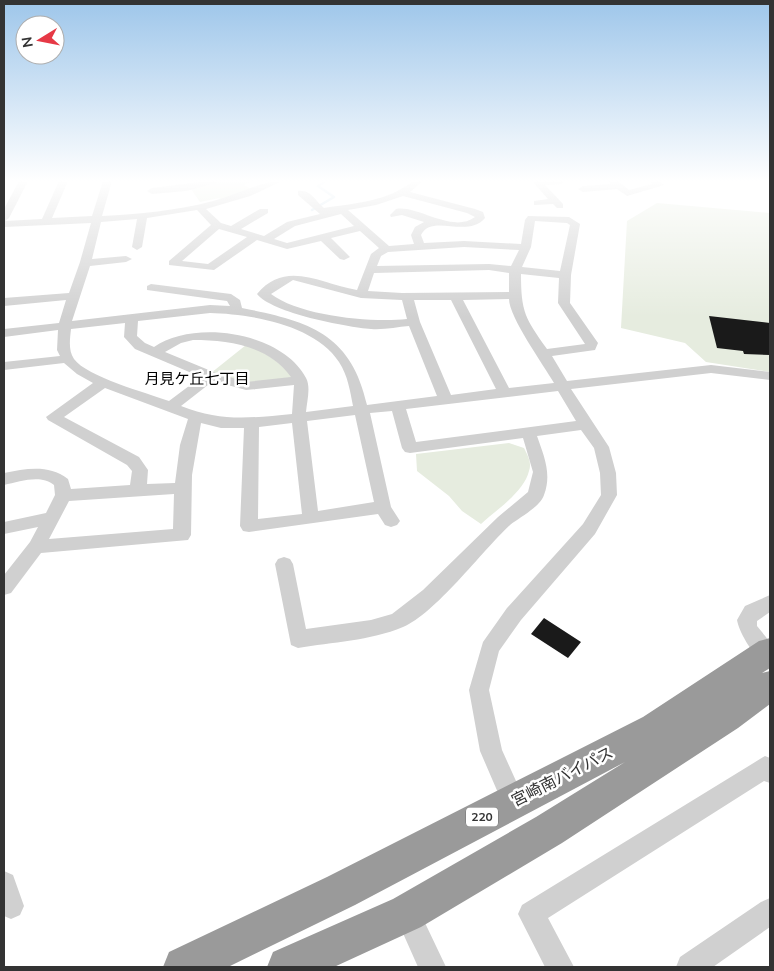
<svg xmlns="http://www.w3.org/2000/svg" width="774" height="971" viewBox="0 0 774 971" font-family="Mulish,'Noto Sans JP',sans-serif">
<style>
.green{fill:#e6ecdf}
.lines{fill:none;stroke-linecap:round;stroke-linejoin:round}
.stream{stroke:#cfe2ee;stroke-width:2.5}
.building{fill:#1a1a1a}
.minor{fill:#d0d0d0;fill-rule:evenodd}
.highway{fill:#9a9a9a;fill-rule:evenodd}
.labels{text-anchor:middle;stroke-width:5;stroke-linejoin:round;paint-order:stroke}
.shield{fill:#fff;stroke:#707070;stroke-width:1}
.shield-label{font-size:12px;font-weight:bold;fill:#333}
.neighbourhood-label{font-size:15px;fill:#000;stroke:#fff}
.near-street-label{font-size:16px;fill:#333;stroke:#fff}
</style>
<rect width="100%" height="100%" fill="#fff"/>
<path class="green" d="M225,181H253L244,185L253,190L221,200L219,198L200,202L191,189Z
M657,203L770,213V372L706,362L685,343L621,328L627,221Z
M246,345C264,352 279,361 292,376L289,379L247,383L211,373Z
M509,443L524,448C528,456 532,463 529,471C524,492 496,510 481,524L462,511L449,496L417,471L416,454Z"/>
<g class="lines">
<path class="stream" d="M312,210L334,197L318,186L326,181"/>
</g>
<path class="building" d="M709,316L770,323V355L744,354L743,351L717,348Z
M544,618L581,642L568,658L531,634Z"/>
<g class="lines">
<path class="minor" d="M19,181H28L9,218L5,221L42,219L59,181H68L52,218L92,216L103,181H112L102,216C139,214 176,211 213,201C235,196 260,181 282,181L250,196L206,209L221,223L231,226L260,209H268V213L241,229L264,236L287,222L320,214L298,195V191C311,189 316,202 324,208C355,203 387,202 413,181H423L410,192L475,209L483,212L485,218C467,239 432,213 421,235L424,243L464,241L521,244L525,220L528,216L569,217L580,224L571,275L570,303L598,343L595,350L552,356L567,381L711,365L770,372V380L711,373L571,389L609,447L616,473L617,495L595,534L521,620L499,651L489,690L502,750L525,801L521,809L513,813L505,809L480,751L469,690L483,642L507,608L583,524L601,495L600,473L594,448L581,430L537,436C544,456 552,474 544,495C540,507 520,517 510,525C482,551 435,614 403,627C370,641 332,642 298,648L291,645L275,564L278,559L284,557L290,559L293,564L306,629L371,620L392,614L423,590L498,517L528,492L533,472L523,438L410,453L405,452L402,448L392,411L370,413L391,507L400,521L397,525L391,527L385,525L378,514L249,532L243,531L240,526L244,428H221L201,423L192,475L191,535L188,540L41,553L11,593L4,595V575L30,542L38,527L4,534V522L46,513L55,495L54,485C40,474 20,482 4,485V473C26,469 48,464 68,479L71,489L130,485L132,471L127,465L48,420L46,417L93,383L77,374L64,363L4,370V362L60,356L57,350L58,330L4,337V329L59,323L66,300L4,306V298L69,293L80,262L91,223L4,227V209ZM403,196L467,213L475,217C452,234 418,205 396,209L390,215L391,217L402,215L424,222L415,227L411,235L414,244L389,246L348,210L376,205ZM197,210L211,225L169,261V265L214,270L257,240L287,249L321,241L340,259L344,260L350,257L331,238L360,231L379,248L371,254L357,290C321,284 286,259 257,294C272,313 346,327 371,329C384,330 397,327 409,326L437,396L367,405C351,333 308,321 242,308L240,300L231,294L151,284L147,286V290L227,301L230,306L210,305L72,321L90,266L126,262L132,259L126,256L92,259L101,222L137,219L132,247L137,250L142,247L147,218ZM341,214L354,226L287,243L274,239L295,226ZM535,221L567,223L570,225L560,271L522,267L531,247ZM219,229L247,237L208,264L182,261ZM464,247L519,250L511,266L489,264L377,266L381,256L388,252ZM489,270L509,273V292L402,293L368,291L374,273ZM521,274L559,278L558,303L585,344L547,349C525,318 521,312 521,274ZM293,280L361,298L402,300L407,319C371,323 300,316 271,294ZM509,299C509,317 543,364 554,383L509,388L463,300ZM414,300H451L496,389L451,395L420,322ZM210,313C251,314 315,325 339,362C348,376 350,391 353,406L306,412C307,401 311,387 306,378C282,332 194,319 154,347L145,343L137,336L138,321ZM125,323L124,337L135,349L201,377L169,401C147,393 87,377 74,359C68,350 70,339 71,329ZM193,340C229,340 269,346 291,377L246,382L216,373L165,352L181,343ZM213,381L246,390L294,385L292,414C250,418 221,422 181,406ZM105,388L188,419L180,445L175,483L147,484L148,470L139,457L64,417ZM558,391L576,421L416,442L406,409ZM355,415L374,502L318,511L307,421ZM292,423L302,514L258,519L259,427ZM174,494L173,529L49,539L69,501Z
M208,181H224L186,191L152,194L147,191L152,188Z
M532,181H565L561,184L545,185L563,204V208H557L553,204L534,205V201L548,199Z
M608,181H618L629,190L652,184L650,181H659L664,185L627,196L617,189L583,192L578,189L583,186L611,184Z
M770,595V612L757,621V626L770,642V661C756,664 739,632 737,620L745,606Z
M765,756L770,758V783L764,781L548,918L574,967H545L518,914L522,905Z
M4,871L13,875L24,906L20,915L11,919L4,916Z
M770,898V927L713,967H676L680,957L761,902Z
M407,900L416,904L446,967H418L394,913L398,904Z"/>
<path class="highway" d="M770,638V668L762,673L770,671V704L738,728L562,843L421,927L334,967H267L273,952L393,899L536,817L625,762L355,905L228,967H163L169,952L327,877L643,717L759,641Z"/>
</g>
<linearGradient id="sky" x2="0" y2="1"><stop stop-color="#9ec6ea"/><stop offset="0.57" stop-color="#fff"/><stop offset="1" stop-color="#fff" stop-opacity="0"/></linearGradient>
<rect width="774" height="317" fill="url(#sky)"/>
<g class="labels">
<rect class="shield" x="466" y="807.5" width="32" height="19" rx="4"/>
<g class="shield-label">
<text x="482" y="821">220</text>
</g>
<g class="neighbourhood-label">
<text x="197" y="384">月見ケ丘七丁目</text>
</g>
<g class="near-street-label">
<text transform="translate(562 776) rotate(-27)" y="6">宮崎南バイパス</text>
</g>
</g>
<rect width="774" height="971" fill="none" stroke="#333333" stroke-width="10"/>
<g transform="translate(40 40) rotate(260)"><circle r="24" fill="#ffffff" stroke="#adadad"/>
<path d="M0-4L9 19L0 12L-9 19Z" fill="#e63946"/>
<text y="-8" font-size="14" font-weight="bold" text-anchor="middle" fill="#333333">N</text>
</g>
</svg>
